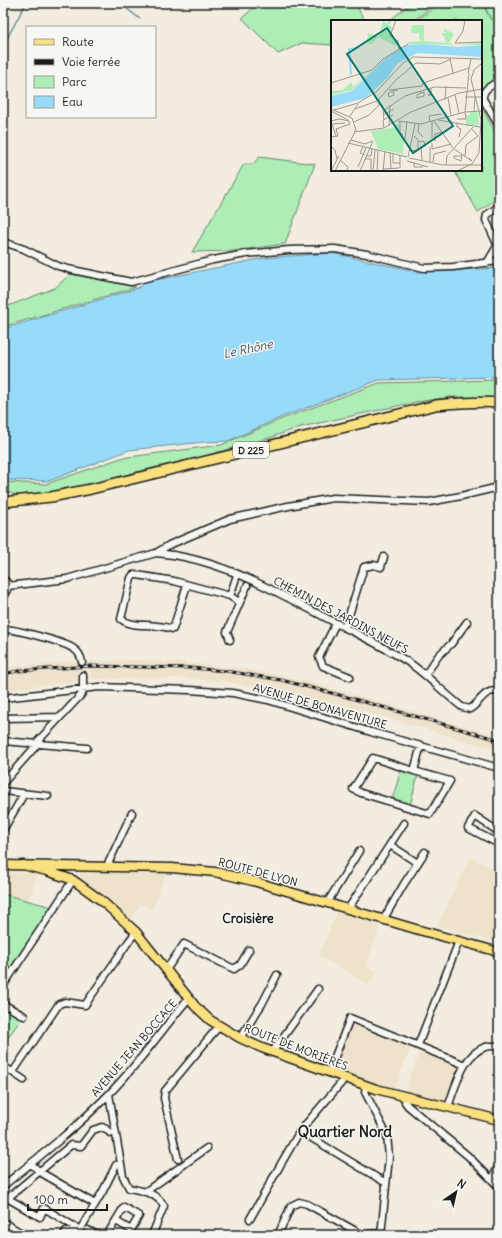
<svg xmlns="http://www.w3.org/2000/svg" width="502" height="1238" viewBox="0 0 502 1238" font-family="Delius,sans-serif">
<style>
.built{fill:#eee2ca}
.green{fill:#adedb6;stroke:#648469}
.water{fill:#97dbf9;stroke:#668fa1}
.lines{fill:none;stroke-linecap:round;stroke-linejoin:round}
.stream{stroke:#668fa1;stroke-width:1.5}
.minor-tunnel{stroke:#c7c3b9;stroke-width:6;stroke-dasharray:6 3;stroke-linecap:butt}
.minor-casing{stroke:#1c1c1c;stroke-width:9}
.major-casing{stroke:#1c1c1c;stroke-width:11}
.highway-casing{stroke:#1c1c1c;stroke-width:12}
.minor{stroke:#f6f6f2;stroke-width:6}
.major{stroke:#fbe080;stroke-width:8}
.highway{stroke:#fbe080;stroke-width:9}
.rail-casing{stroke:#1c1c1c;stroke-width:3}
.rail{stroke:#f6f6f2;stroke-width:1.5;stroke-dasharray:4.5;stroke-linecap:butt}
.labels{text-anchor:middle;stroke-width:3;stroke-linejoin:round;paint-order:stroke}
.shield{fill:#f6f6f2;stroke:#5d5d5c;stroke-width:1}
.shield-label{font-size:10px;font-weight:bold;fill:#1c1c1c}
.street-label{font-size:11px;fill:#1c1c1c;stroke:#f6f6f2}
.water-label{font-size:12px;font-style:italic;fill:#41555e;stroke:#f6f6f2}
.quarter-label{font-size:13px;font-weight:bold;fill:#1c1c1c;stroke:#f6f6f2}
.district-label{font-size:15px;font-weight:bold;fill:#1c1c1c;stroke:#f6f6f2}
.inset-river{fill:none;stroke:#97dbf9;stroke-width:2}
.inset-road{fill:none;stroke:#9c9992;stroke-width:1}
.view{fill:#0f766e;fill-opacity:0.15;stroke:#0f766e;stroke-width:2}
.inset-edge{fill:none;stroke:#1c1c1c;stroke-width:2}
</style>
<rect width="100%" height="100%" fill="#f2ede0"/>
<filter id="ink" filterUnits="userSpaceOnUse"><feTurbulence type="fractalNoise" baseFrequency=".025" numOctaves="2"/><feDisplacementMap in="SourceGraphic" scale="8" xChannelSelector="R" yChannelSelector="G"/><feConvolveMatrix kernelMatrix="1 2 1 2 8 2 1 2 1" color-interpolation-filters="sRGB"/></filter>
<g filter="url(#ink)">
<path class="built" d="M135,660L178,662L246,669L309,682L499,736V750L350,707L228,682L181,678L90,679L88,661Z
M77,661L80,681L3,690V668Z
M470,857L499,871V943L437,926Z
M3,872L39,873L28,900L3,894Z
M80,872L166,874L152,909L140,904L131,921L109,900L79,879Z
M337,912L380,926L366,966L377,972L368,985L319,955Z
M352,1023L411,1047L395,1087L392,1089L333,1068Z
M420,1051L460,1067L447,1100L444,1101L407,1093L405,1090Z"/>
<path class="green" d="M259,3H355L365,21H332V45L302,43L278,54L242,18Z
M411,3H437L413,21H389Z
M440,3H482L491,20L483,3H499V79L481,90V21H416Z
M481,106L499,139V197L478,212L454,170H481Z
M259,157L315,164L285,244L232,251L192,252L244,164H253Z
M70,274L136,287L3,327V308L55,288Z
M499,380V398L449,397L411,403L301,427L272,437L204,456L140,471L64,492L21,496L3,491V482L46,484L121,458L221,445L279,420L379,383Z
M401,770L418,775L410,805L392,800Z
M3,894L52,907L3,980Z
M3,1008L22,1018L3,1044Z"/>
<path class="water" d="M332,253L419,272L499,268V377L379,380L277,419L228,441L204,442L129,450L49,481L3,480V329L138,288L146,282L264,258Z"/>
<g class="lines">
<path class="stream" d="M120,3L140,19
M3,46L26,3"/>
<path class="minor-tunnel" d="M82,662L83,675"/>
<defs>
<path id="minor" d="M499,81C491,86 482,89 483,99L499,126
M3,242L24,249L58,266L68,269L131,282L213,260L246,254L289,250L335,249L367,254L424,268L453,267L499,261
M487,263L496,248L497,244L486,220L487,215L499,206
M156,553C222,558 279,594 336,623C361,636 387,648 411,664C429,677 444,693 462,707L470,709C481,702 484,688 499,692
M3,579C10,583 9,590 3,594
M187,585L173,629C168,628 163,626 157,626C146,624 131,627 121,619L131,578L133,575H137L174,581L230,596L236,600L239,604
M8,586L67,579L156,553L169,545L230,519L288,506L333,498L429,502L461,496L499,487
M230,596L237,575
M336,623L319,657L323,666L350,677
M345,628L364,567L374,565L381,567L384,557
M3,629C15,629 65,642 74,649C79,652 81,657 82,662
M230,640L227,632L247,586
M425,675L439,655L451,644L467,622
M3,698L99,687L189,690L233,693L268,700L371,732L499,768
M3,718L60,717
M3,741L87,748
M414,771L373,758L353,789L361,793L430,814L450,781L414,771L421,745
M3,783L35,747L38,741L81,695L83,692V675
M3,791L48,796
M3,830L24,794
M499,832L475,816L468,828L499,844
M390,845L416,862
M107,866L132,813
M327,903L359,851
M348,909L404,823
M383,920L404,884L425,852
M166,970L184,944L234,969L240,965L249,950
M3,986L73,880
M3,1004L24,1016
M240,1038L262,1004L277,975
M418,1045L459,941
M273,1051L318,989
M3,1066L24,1080
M13,1072L59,1004L65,1002L85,1005L129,941L136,932
M329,1072L350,1018L465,1065
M366,1086L365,1092L387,1135L389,1157L381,1235
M109,1094L121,1164L123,1176L129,1188C143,1191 157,1193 164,1206L152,1235
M406,1097L405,1102L408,1106L468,1156L499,1187
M448,1107C457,1082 466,1042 499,1046
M300,1131L386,1183
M178,1159L164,1098L165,1091L219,1026
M31,1164L40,1172L95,1204
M492,1180L499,1165
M3,1186C39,1157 76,1128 108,1095C138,1065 161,1031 188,999
M145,1192L207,1148
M7,1198L40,1217L44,1208L80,1230
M3,1202L71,1145L81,1146L93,1130L102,1127L106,1129L110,1133
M250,1219L282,1162L300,1131L342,1082L344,1077
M3,1222L25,1235
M88,1230L97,1235
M64,1235L66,1231L80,1230L103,1191L116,1165
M107,1235L124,1207L139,1216L131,1230L116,1221
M278,1235L291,1206L299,1202L307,1204L363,1235
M364,1235L369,1234L381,1233"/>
<path id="major" d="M3,865L172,868L215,872L253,881L419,930L499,952
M23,865L47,871L73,880L102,901L136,932L195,1006L210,1020L240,1038L262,1048L376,1089L499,1120"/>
<path id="highway" d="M3,502L51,497L91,489L436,405C457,403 478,401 499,403"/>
</defs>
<use href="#minor" class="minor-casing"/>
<use href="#major" class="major-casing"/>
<use href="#highway" class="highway-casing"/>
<use href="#minor" class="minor"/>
<use href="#major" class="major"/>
<use href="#highway" class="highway"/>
<defs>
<path id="rail" d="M3,674L18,671L91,666L191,668L226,671L281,680L347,697L499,740"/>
</defs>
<use href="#rail" class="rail-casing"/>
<use href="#rail" class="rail"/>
</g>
</g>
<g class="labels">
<rect class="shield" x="233" y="442" width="36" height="16" rx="3"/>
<g class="shield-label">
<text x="251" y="454">D 225</text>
</g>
<g class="street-label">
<text transform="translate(341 615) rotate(28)" y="4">CHEMIN DES JARDINS NEUFS</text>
<text transform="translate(320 706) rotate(16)" y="4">AVENUE DE BONAVENTURE</text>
<text transform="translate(258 872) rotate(15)" y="4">ROUTE DE LYON</text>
<text transform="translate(296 1047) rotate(21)" y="4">ROUTE DE MORIÈRES</text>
<text transform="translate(134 1048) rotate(-49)" y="4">AVENUE JEAN BOCCACE</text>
</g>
<g class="water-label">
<text transform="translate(248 349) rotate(-12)" y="4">Le Rhône</text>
</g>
<g class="quarter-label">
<text x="248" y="923">Croisière</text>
</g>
<g class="district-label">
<text x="345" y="1137">Quartier Nord</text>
</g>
</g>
<g transform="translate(331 20)">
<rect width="151" height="151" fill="#f2ede0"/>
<path d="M58,0H61L58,5L62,8L59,16L67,21L65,26L47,17L41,24L36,23L37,13L48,16L52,1L56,4ZM81,5H93V21L116,23L111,13H116L112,11L114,9L123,14L118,23L124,25L151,22V25L77,24V22L92,21L88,19V13H80ZM42,50L21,70L0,75V71L12,70L20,62L22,67ZM139,92H147L148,105L135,106V95H139ZM68,104V114H72L73,121L72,134L47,129L40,111L61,108Z" fill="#adedb6"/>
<path d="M92,24L127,27L151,25V37L86,33L66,44L57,57L35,78L0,87V76L21,71L56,37L75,25Z" fill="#97dbf9"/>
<path class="inset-river" d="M20,55L18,29L28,28"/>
<path class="inset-road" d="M65,0L59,16L67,21L68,29M134,0L132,11L124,23L151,22M119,39L122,53M137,53L140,39M0,63L41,50L52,39L77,24M100,68V75H97L100,74M58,70L91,66L92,63L138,48M62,71L63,75L58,77L57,73L62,71L67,70M89,71L90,73L93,72V76L86,78V75L90,73M124,75L128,93M134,77H151M117,78L120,95M114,80L115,66M27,83L45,72L72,43L82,37L151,39M0,89L21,98L25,110L4,151M24,89L46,81L66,59L85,43L109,44L120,39M3,90L27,83M0,91L17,100L19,104L5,109M143,91L144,78M134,92L138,53M52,95L63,89M19,96L27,84M126,99H135L134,93M53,100L52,91L74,76L103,67L135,68M107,100L149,107M0,101L8,99L18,101M0,101L5,116M67,101L90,104L134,92L151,91M69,101V114H72M101,101V118M103,101L122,128M23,102L38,95L48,85V80M99,102L98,96L110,94M126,103V107L130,109L128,117M2,104L14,103M88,104L87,112L92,117M58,106L59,85M53,108L52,100L62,95M23,112L53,108L80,92L128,73L151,69M83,116L89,122L93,121L94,127M0,117L7,116L5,109M74,119L76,101M20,120L34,124L41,121M104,121V114L112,112M17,123L76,137M101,123V129L120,124M0,126L4,130L6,139M32,127L29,133L34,135M90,127L91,140M99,127V142M80,129V131L87,130V121M123,129L141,141L138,138M59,132L60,149M62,133V143H69M69,135V148M35,136H40L41,129M130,136H123V138L130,141L131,134M134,136L135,125L147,116L141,109M77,137L84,104M78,138L112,145H151M34,139H40V151M9,140L17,147L16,151M76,141L97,147M83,142V147H92M102,142L103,134L115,131M115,145L116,136L142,107M27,147L35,128M52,149L68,148M0,151L8,136M29,151L42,121M42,151L44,130M46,151L47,130M52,151L54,131M126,151L141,144L148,133L150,100L140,59L143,50L151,43"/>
<path class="view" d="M56,8L122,106L82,133L16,34Z"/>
<rect width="151" height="151" class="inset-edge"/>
</g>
<rect width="502" height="1238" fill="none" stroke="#f6f6f2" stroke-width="16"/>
<rect x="8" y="8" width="486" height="1222" fill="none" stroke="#1c1c1c" stroke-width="1.5" filter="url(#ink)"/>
<rect x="26" y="26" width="130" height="92" fill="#f6f6f2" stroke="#9f9f9c"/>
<rect x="34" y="39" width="20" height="6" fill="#fbe080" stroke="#9f9f9c"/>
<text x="62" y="46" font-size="12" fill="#1c1c1c">Route</text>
<rect x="34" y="59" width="20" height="6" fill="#1c1c1c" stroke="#9f9f9c"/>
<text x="62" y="66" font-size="12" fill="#1c1c1c">Voie ferrée</text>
<rect x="34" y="76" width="20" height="12" fill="#adedb6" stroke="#9f9f9c"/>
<text x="62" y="86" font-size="12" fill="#1c1c1c">Parc</text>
<rect x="34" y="96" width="20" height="12" fill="#97dbf9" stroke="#9f9f9c"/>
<text x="62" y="106" font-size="12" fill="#1c1c1c">Eau</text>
<g transform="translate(456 1192) rotate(34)" stroke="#f6f6f2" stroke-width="3" paint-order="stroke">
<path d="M0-3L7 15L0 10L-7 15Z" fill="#1c1c1c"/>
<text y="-6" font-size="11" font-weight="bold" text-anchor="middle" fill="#1c1c1c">N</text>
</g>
<path d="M28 1204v6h79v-6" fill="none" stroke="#1c1c1c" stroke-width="2"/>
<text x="34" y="1204" font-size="12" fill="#1c1c1c" stroke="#f6f6f2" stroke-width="3" paint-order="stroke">100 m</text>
</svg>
